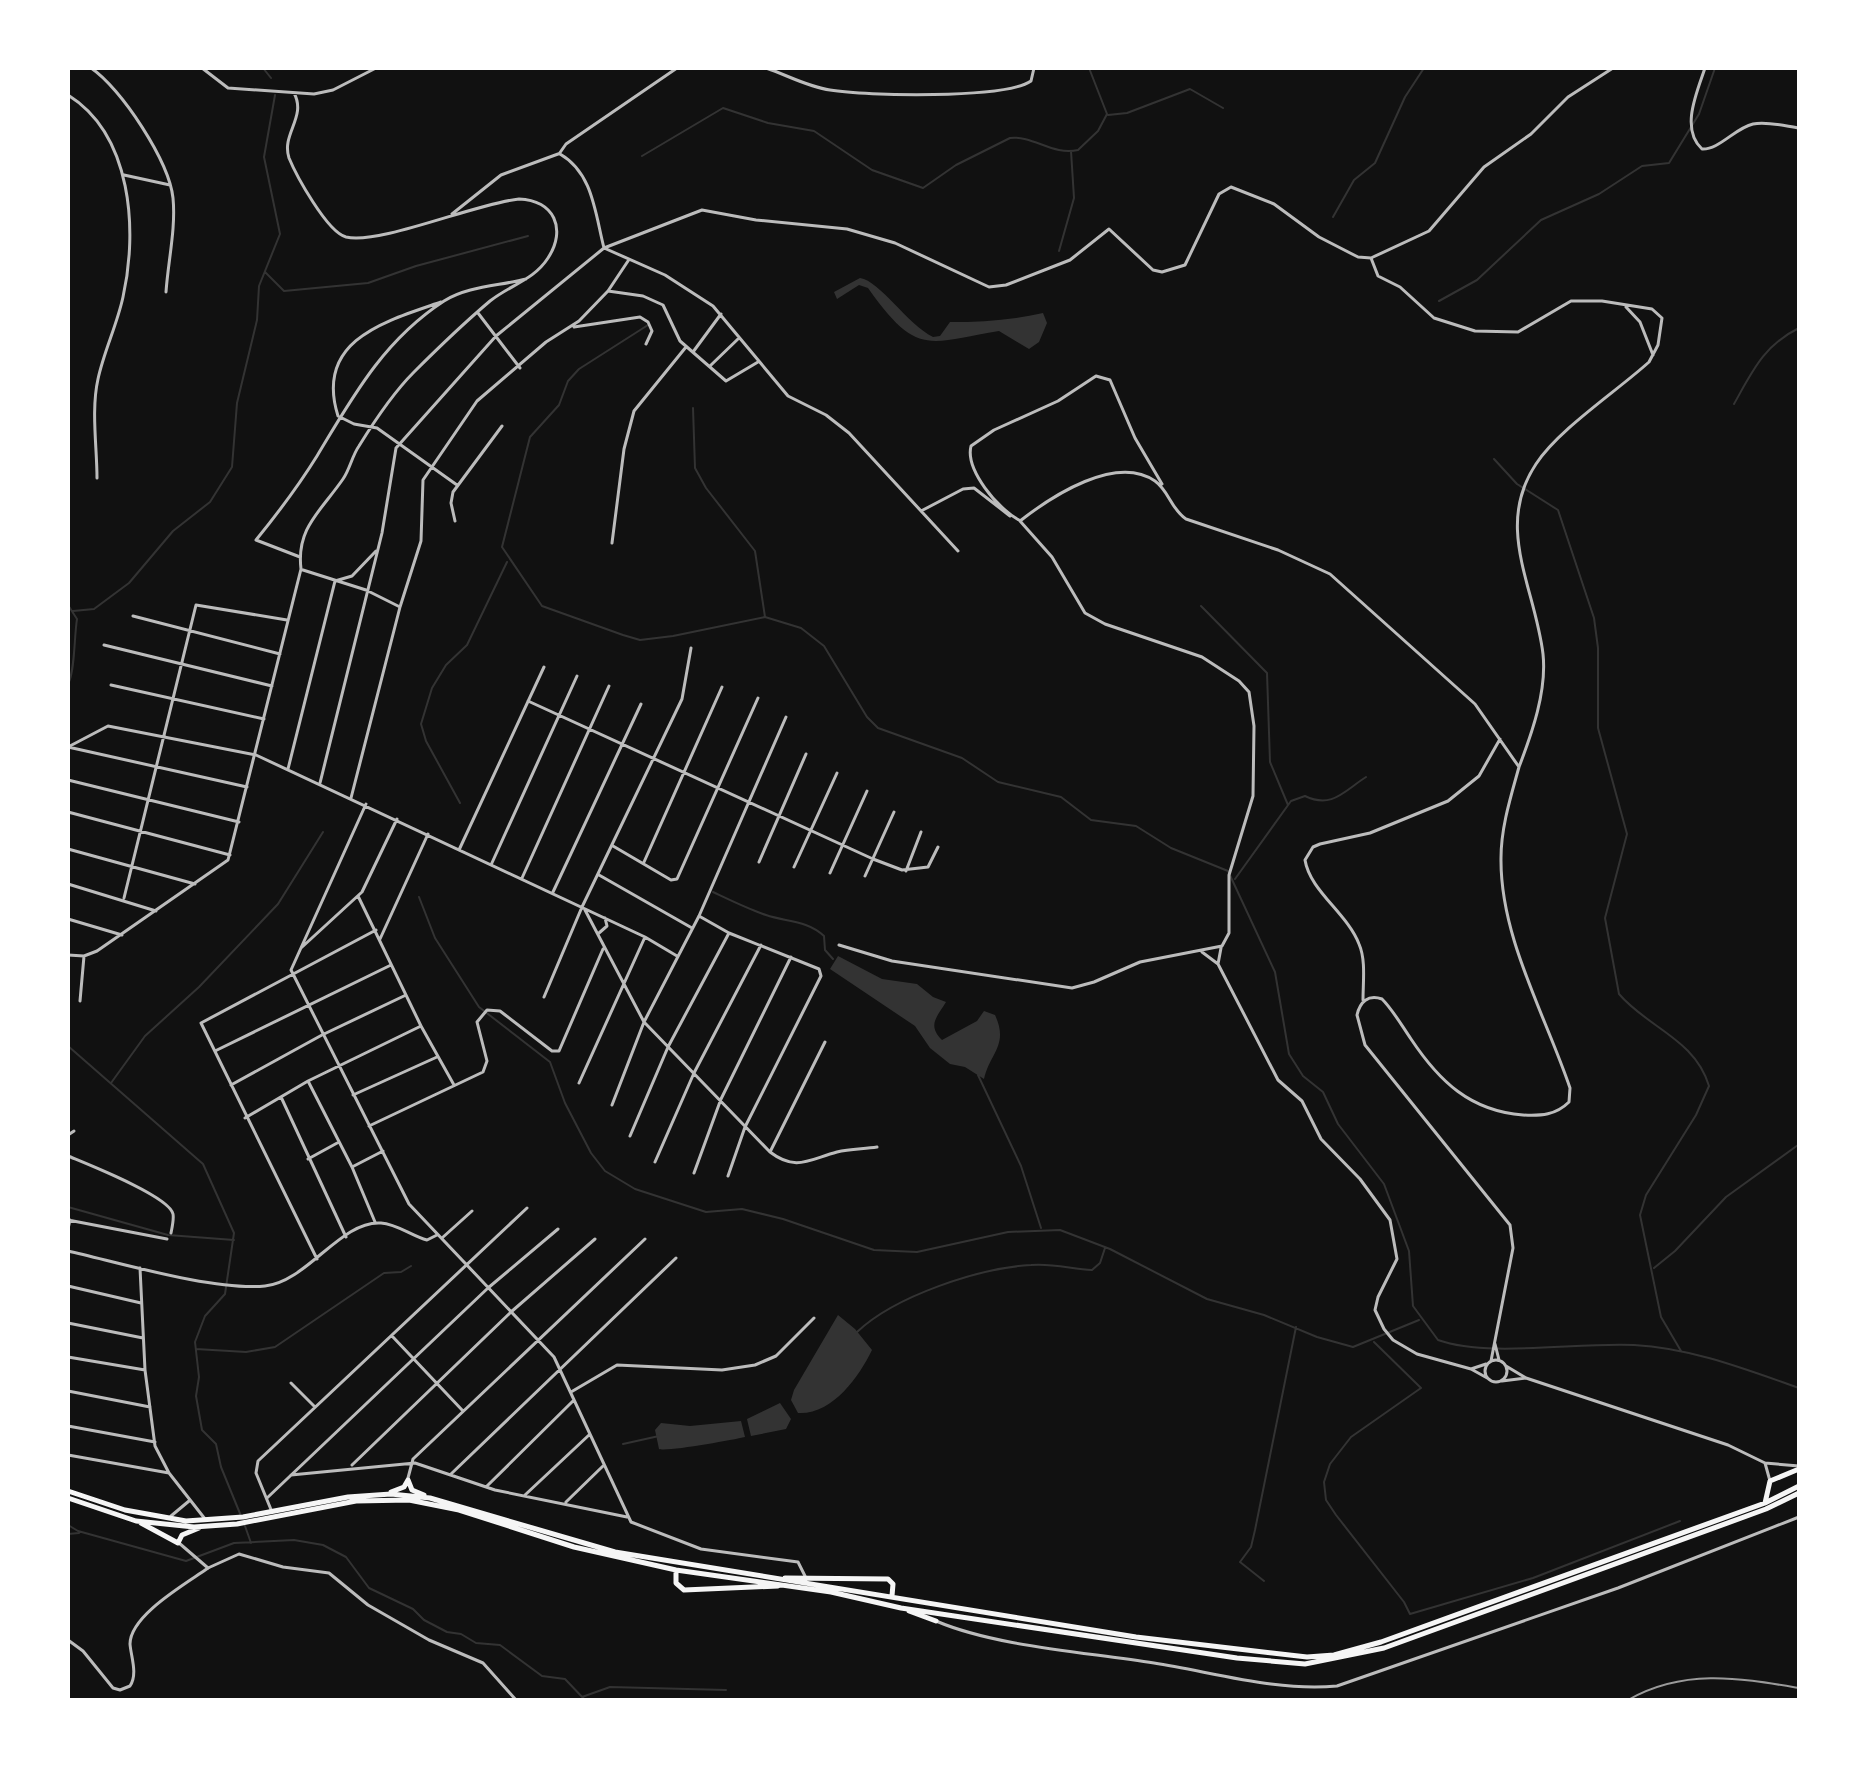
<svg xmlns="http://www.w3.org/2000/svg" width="1867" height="1768" viewBox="0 0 1867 1768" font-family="'Playfair Display',serif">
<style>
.water{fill:#333}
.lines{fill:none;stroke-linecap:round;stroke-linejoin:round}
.stream{stroke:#333;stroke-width:2}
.minor{stroke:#bcbcbc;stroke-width:3}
.tertiary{stroke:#bcbcbc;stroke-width:3}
.motorway{stroke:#f5f5f5;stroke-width:5}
.rail{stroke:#9a9a9a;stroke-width:2}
</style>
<rect width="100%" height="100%" fill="#111"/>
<path class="water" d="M860,278C880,281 907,324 933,337L940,336L950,322C982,322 1012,320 1043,313L1047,323L1039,342L1029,349L999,331C927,343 917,357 868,288L859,285L837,299L834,292Z
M838,956L882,979L917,984L933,997L946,1002C937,1017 927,1025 942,1040L977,1021L984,1011L995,1015C1009,1045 990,1053 984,1079L965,1067L950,1064L930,1048L915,1026L830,969Z
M838,1315L855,1329L872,1350C859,1377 832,1415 798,1413L791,1400L794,1390Z
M780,1403L791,1419L786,1429L751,1436L747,1419Z
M741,1421L745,1437C732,1440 667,1452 659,1449L655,1430L661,1423L690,1426Z"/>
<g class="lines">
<path class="stream" d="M263,68L271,78
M1108,115L1127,113L1190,89L1223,108
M642,156L723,108L768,123L814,131L872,170L923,188L956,165L1010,138C1033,135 1053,156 1078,150L1098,131L1107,114L1089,68
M1333,217L1354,180L1375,163L1405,97L1424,68
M1059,251L1074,198L1071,151
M265,272L284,291L368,283L416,266L528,236
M1439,301L1477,280L1541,220L1599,194L1642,166L1669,163L1699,114L1715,68
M648,325L579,369L568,381L559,405L530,437L502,547L542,606L623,635L640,640L673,636L765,617L801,628L824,646L867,717L878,728L962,758L998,782L1061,797L1091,820L1136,826L1171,848L1228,871L1275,972L1289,1054L1303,1076L1323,1092L1338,1124L1384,1184L1409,1251L1413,1306L1438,1340C1489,1358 1577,1342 1634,1345C1691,1348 1745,1369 1799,1388
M1734,404C1752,372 1764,345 1799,328
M693,408L695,468L706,488L755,551L765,617
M1494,459L1517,484L1558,510L1594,618L1598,648V728L1627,834L1605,918L1619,994C1648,1028 1695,1039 1709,1086L1696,1115L1646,1195L1640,1215L1661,1317L1681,1351
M68,605L77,619C74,638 75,671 68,684
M1201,606L1267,673L1270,762L1288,805
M73,611L94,609L129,583L173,531L210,502L232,467L237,403L257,320L259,286L280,234L264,157L275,95
M460,803L426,741L421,724L432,688L446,665L467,645L507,562
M1235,879L1291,801L1305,796C1332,809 1344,791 1366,777
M713,892C730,900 748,909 766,915C786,922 807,920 824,936L825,950L833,959
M419,897L435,938L479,1007L550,1062L565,1103L591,1153L605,1171L635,1189L706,1212L742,1209L783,1219L874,1250L917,1252L1008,1232L1060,1230L1110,1249L1207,1299L1264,1315L1317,1337L1353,1347L1419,1320
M68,1046L203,1164L234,1233L225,1294L205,1316L195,1342L199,1377L196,1396L202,1430L216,1444L221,1467L241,1516
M978,1075L1021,1166L1041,1228
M111,1083L145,1036L199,987L278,904L323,832
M68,1207L168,1235L234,1240
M1654,1268L1675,1251L1726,1197L1798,1145
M857,1332C895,1296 979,1268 1031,1265C1052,1263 1072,1269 1092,1270L1100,1263L1105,1248
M1374,1342L1421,1388L1351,1437L1330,1464L1324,1482L1326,1500L1336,1515L1404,1602L1410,1614L1533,1578L1680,1521
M196,1349L246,1352L275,1347L384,1273L401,1272L411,1266
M623,1444L659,1436
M68,1525L78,1531L186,1561L234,1543L294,1540L323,1545L346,1557L369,1588L413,1609L424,1620L447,1632L461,1634L476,1643L500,1645L542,1676L565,1679L585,1700
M245,1526L251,1543
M68,1534L79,1533
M1264,1581L1240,1562L1251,1547L1255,1530L1296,1327
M582,1697L610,1687L726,1690"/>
<path class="minor" d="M91,68C121,88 169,161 173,198C176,228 168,262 166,292
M202,68L228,88L314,94L333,90L376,68
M766,68C787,75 808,87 830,90C865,96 1005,99 1031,81L1034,68
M1705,68C1697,92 1680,129 1702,149C1719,150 1735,128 1753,124C1767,121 1785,126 1799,128
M68,95C132,135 138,230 123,297C117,325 104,351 98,379C91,410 97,447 97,478
M559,154L566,144L677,68
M560,154C593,173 595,213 604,248
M124,175L170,185
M452,214L501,175L558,154
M604,248L665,275L713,306L788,396L826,415L849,433L958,551
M1371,258L1378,276L1400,287L1434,318L1475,331L1518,332L1571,301H1602L1652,309L1662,318L1658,345L1649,362C1617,391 1559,429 1536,464C1494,527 1535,587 1543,654C1547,691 1532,733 1519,767
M608,291L643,296L663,305L680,341L726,381L758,362
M441,302C386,321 314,340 338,416L354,424L377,428L457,485
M1626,307L1640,322L1653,355
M478,313L520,368
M574,327L640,317L648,322L652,331L646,344
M693,352L721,314
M710,366L739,338
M921,511L963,489L974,488L1010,516
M1019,520C998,509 965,470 971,446L994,430L1058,401L1096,376L1110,380L1135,438L1162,484
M455,521L451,503L453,492L502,426
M612,543L624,449L634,411L686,347
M300,557L256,540C278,513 299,485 317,456C353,396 384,340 444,301C468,286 499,286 526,279
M303,570L366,590L400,607
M133,616L280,654
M104,645L272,686
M111,685L264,719
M528,701L873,859L902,870L928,867L938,847
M68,747L108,726L256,755L645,937L677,956
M68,747L247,787
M288,769L335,581L352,576L376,551
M68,780L239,822
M320,783L382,533L396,448L496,336L604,248L702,210L756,220L847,229L895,243L989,287L1006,285L1070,260L1109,229L1153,270L1162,272L1185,265L1219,194L1231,187L1274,204L1319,237L1358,257L1371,258L1429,231L1484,167L1531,134L1568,97L1613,68
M351,798L400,607L421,541L423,480L477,401L546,342L579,321L608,291L628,261
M366,804L291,970L409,1204L554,1357L631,1522L701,1549L798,1562L805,1576
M68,812L230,855
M613,846L671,880L677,879L758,698
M68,849L195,884
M459,850L544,667
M644,862L722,687
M759,862L806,754
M491,865L577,676
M794,867L837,773
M906,871L921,832
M830,873L867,791
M599,875L692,928
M865,876L894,812
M522,878L609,686
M68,884L156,911
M553,892L641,704
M358,896L421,1026L454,1085
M124,898L196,605L287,620
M585,910L644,1022L770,1152C796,1172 810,1159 837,1152C850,1149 864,1149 877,1147
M699,916L729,933L819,969L821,976L745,1127L728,1176
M68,919L122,935
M599,933L607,926L605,918
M380,939L428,834
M839,945L892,961L1072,988L1094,982L1140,962L1222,946L1229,933V875L1253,796L1254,726L1249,692L1239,681L1202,657L1105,624L1085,613L1052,557L1020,521C1052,496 1116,454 1155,481C1169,491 1171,509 1186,519L1278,550L1330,574L1475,704L1519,767C1511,796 1501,827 1501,858C1500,937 1545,1014 1570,1088L1569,1102C1556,1115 1541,1116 1523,1115C1470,1111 1439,1081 1411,1039C1402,1026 1393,1010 1382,999C1368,994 1360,1002 1357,1015L1365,1045L1510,1225L1513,1248L1491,1361
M301,948L362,892L397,819
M1202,952L1218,964L1278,1080L1302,1101L1321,1139L1360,1179L1390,1220L1397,1259L1378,1297L1375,1310L1384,1329L1393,1340L1417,1354L1471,1369L1489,1379
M68,955L84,956L97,951L228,860L301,569C296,528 321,511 343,479C350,469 352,456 359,446C375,420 392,394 414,372C438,348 464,323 490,301C510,285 534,280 548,258C567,229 554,200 519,199C477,203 380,245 346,237C327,232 296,175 289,158C281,134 307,117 294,93
M1218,964L1221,948
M544,997L582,907L682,699L691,648
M1363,1000C1363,982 1366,960 1359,944C1347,913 1310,891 1305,860L1313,847L1320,844L1370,833L1448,801L1479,776L1500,739
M80,1001L84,956
M215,1051L391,965
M308,1081L352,1167L375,1222
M579,1083L645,937
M231,1085L322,1035L406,995
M353,1095L437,1057
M281,1097L346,1237
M612,1105L644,1022L699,916L786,717
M245,1118L308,1081L421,1026
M369,1126L483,1072L487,1061L477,1022L487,1010L500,1011L552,1051H559L603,949
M68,1135L74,1131
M630,1136L668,1047L729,933
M770,1152L825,1042
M68,1156C87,1164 169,1196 173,1214C174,1219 172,1228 171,1233
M308,1159L339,1142
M655,1162L694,1073L761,945
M352,1167L383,1151
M694,1173L721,1099L791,957
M68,1220L167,1239
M68,1229L70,1220
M442,1238L472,1211
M68,1251C121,1263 214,1291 265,1286C307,1282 341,1220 381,1223C397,1224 412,1236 427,1240L437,1235
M317,1259L201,1023L376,930
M140,1268L145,1370L155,1446L169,1473L205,1519
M68,1286L141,1303
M68,1323L143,1338
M392,1336L463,1411
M1495,1344L1499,1360
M68,1357L145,1370
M1485 1371a11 11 0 1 1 22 0a11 11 0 1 1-22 0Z
M1506,1366L1526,1378L1728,1445L1765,1463L1799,1466
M1471,1369L1486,1364
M1502,1381L1526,1378
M291,1383L315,1407
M68,1391L150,1407
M571,1392L617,1365L722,1370L755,1365L776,1356L814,1318
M68,1426L155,1442
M68,1455L169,1473
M1765,1463L1770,1481
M352,1465L511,1312L595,1239
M451,1474L676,1258
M291,1475L415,1463L495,1490L627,1517
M408,1478L413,1459L645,1239
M486,1487L574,1400
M525,1495L589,1435
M267,1498L488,1288L558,1229
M566,1502L603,1466
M272,1512L256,1473L258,1461L527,1208
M171,1516L189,1501
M208,1568L239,1554L283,1567L329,1573L368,1605L429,1640L483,1663L516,1700"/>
<path class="tertiary" d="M936,1621C997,1647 1087,1652 1154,1663C1212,1672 1278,1692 1337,1686L1618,1588L1799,1517
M68,1640L83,1651L113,1688L120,1690L130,1686C138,1674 131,1657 130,1644C130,1615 187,1583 208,1568L179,1543"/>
<path class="motorway" d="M68,1491L125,1510L186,1521L243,1517L348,1497L391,1494L430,1498L615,1552L1136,1637L1307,1657L1334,1655L1381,1642L1765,1503L1799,1486
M391,1492L404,1487L408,1480L412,1490L424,1495
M68,1498L136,1521L194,1527L237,1524L356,1501L409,1500L459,1510L574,1547L676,1570L831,1592L901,1608L1237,1658L1305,1664L1384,1648L1766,1509L1799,1493
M1765,1503L1770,1481L1799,1469
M141,1523L178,1543L182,1535L199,1528
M676,1570V1583L684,1590L778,1586
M785,1578L888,1579L893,1584L892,1596
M909,1611L936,1621"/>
<path class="rail" d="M1628,1700C1684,1668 1739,1678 1799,1688"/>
</g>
<rect width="1867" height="1768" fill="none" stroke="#ffffff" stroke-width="140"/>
</svg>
